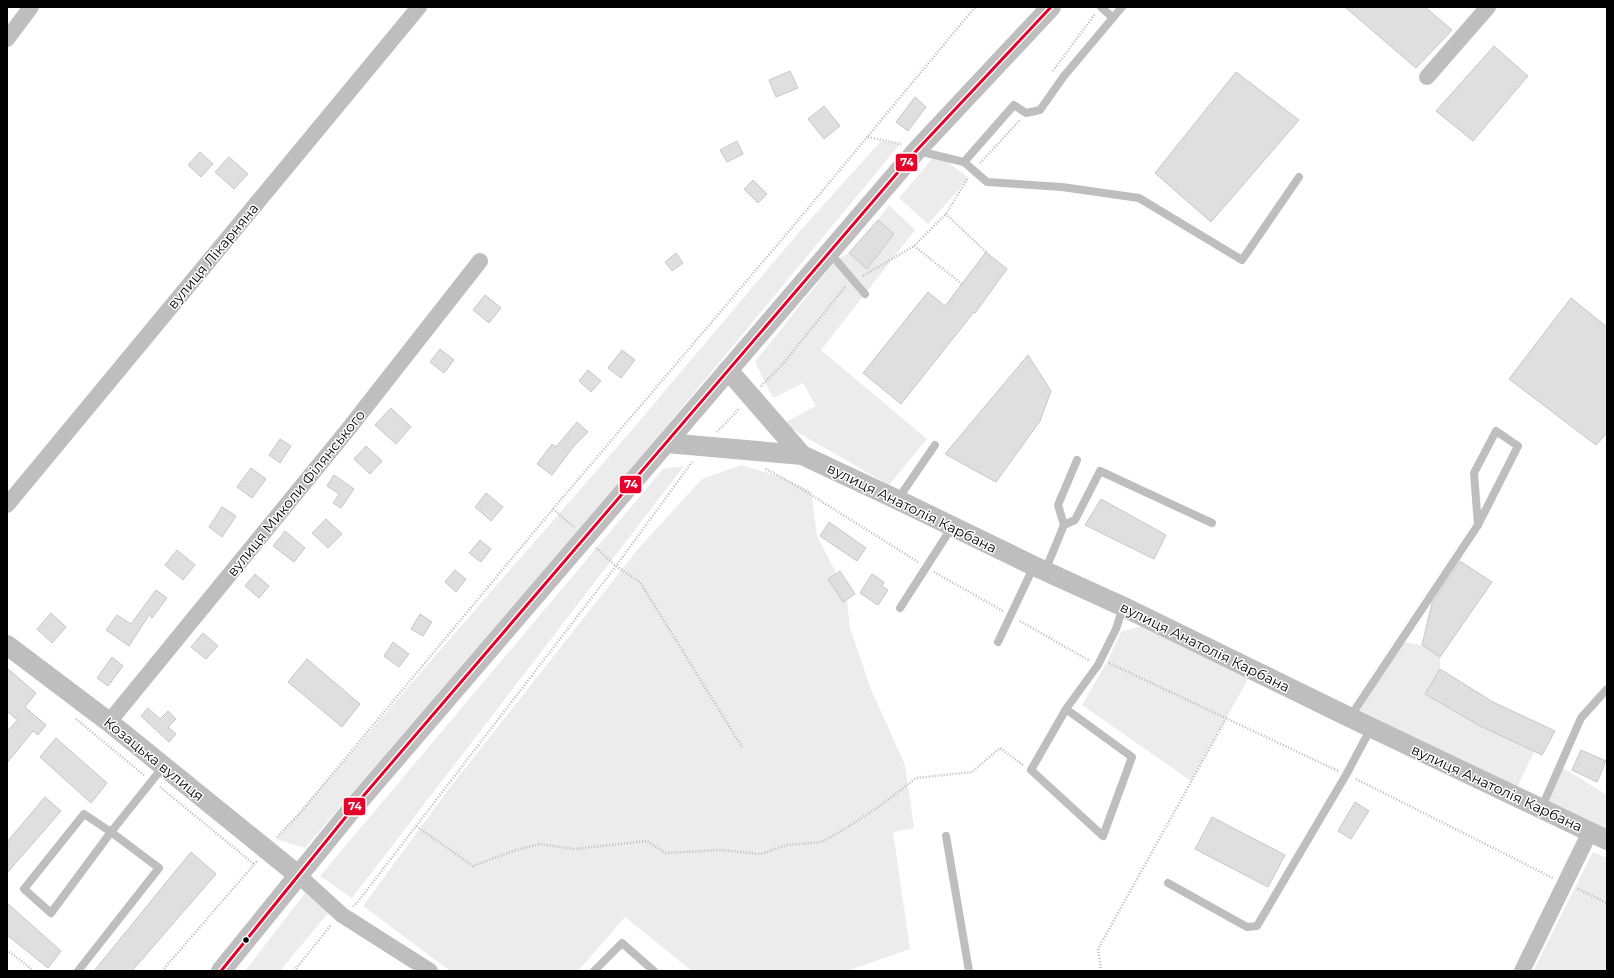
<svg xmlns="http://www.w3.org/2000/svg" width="1614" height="978" viewBox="0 0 1614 978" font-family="Montserrat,sans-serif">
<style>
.green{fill:#ececec}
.building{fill:#dfdfdf;stroke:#c7c7c7}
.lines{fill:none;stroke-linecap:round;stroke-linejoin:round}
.path{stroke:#b9b9b9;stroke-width:2.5;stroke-dasharray:1 2;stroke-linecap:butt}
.service{stroke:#bebebe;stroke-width:8}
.minor{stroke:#bebebe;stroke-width:16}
.tertiary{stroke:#bebebe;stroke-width:20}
.bus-1-casing{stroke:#fff;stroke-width:6}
.bus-1{stroke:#e4002b;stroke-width:3}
.bus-dot{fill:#000;stroke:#fff;stroke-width:1.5}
.labels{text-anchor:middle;stroke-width:3;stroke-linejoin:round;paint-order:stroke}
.street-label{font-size:14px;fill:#000;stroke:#fff}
.line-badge{stroke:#fff;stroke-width:1.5}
.badge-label{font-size:11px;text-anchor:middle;font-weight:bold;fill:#fff}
</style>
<rect width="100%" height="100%" fill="#fff"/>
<path class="green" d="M881,141L900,144L650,446L305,848L276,839L631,431L800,231Z
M936,154L969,178L928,224L899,198Z
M889,205L915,230L821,350L927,439L889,485L790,428L786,422L816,406L803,383L773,398L755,362L836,260L849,253L867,268L894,234L878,220Z
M741,465L778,476L811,491L817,536L846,592L850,628L870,687L905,765L914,828L893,832L910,949L847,971H692L625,917L578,971H450L363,906L448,790L638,549L702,479Z
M684,466L352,898L320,876L663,469Z
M1142,626L1248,679L1191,781L1082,705L1107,662L1121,632Z
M1400,641L1422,645L1440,657V669L1425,694L1480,725L1534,752L1513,796L1349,717Z
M1560,766L1607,795V840L1541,809Z
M1593,852L1607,858V971H1533Z
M305,893L328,913L280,971H245Z"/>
<path class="building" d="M1345,7H1425L1452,30L1416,68Z
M1494,46L1528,76L1473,141L1436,111Z
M790,71L798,88L776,97L769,80Z
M1236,72L1299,120L1211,222L1155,173Z
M915,97L926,107L908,131L896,122Z
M824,106L840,126L824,139L808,119Z
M737,141L743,154L727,162L720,150Z
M200,152L213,164L201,177L188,165Z
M229,157L248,174L234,189L215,172Z
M753,180L767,194L758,203L744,189Z
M878,220L894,234L867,269L849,253Z
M986,252L1007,269L975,313L974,312L901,404L863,373L928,292L945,306Z
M676,253L683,263L672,271L665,262Z
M485,295L501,308L489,323L473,310Z
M1571,298L1607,327V433L1596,445L1509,379Z
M440,349L454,360L444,373L430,362Z
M622,350L635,360L621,378L608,368Z
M1028,355L1051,391L1040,421L996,482L945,454Z
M588,370L601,381L591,392L579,381Z
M391,408L411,427L396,444L375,425Z
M577,422L588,432L574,446L552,475L537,464L552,444L556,447Z
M280,439L291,446L280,463L269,455Z
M366,446L382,461L370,474L354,459Z
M251,468L266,479L252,498L237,487Z
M334,475L354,489L341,508L333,503L339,494L327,486Z
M486,493L503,507L491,521L475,507Z
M1101,499L1166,535L1154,559L1085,525Z
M222,507L236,516L222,537L209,527Z
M326,519L342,534L328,548L312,533Z
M829,522L866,548L857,561L820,536Z
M285,531L305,548L294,562L273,546Z
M480,540L491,549L481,562L469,553Z
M177,550L195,565L183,580L165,565Z
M1460,561L1492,582L1440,657L1422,645L1432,603Z
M455,570L466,579L456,592L445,582Z
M840,571L855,594L843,602L828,579Z
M255,574L269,586L259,598L245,586Z
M872,574L884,582L882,586L888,590L878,605L860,593Z
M156,590L167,598L152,618L149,615L129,646L106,630L117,615L131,624Z
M51,613L66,627L52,643L37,629Z
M420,614L432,622L423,636L411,629Z
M203,633L218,646L206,659L191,647Z
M393,642L409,654L399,667L384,656Z
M112,657L123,666L108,686L97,678Z
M307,659L360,704L342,727L288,682Z
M7,668L36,693L25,707L46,725L38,735L33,731L7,763V732L17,720L7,711Z
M1440,669L1493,702L1555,731L1542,755L1480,726L1425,694Z
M148,708L160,719L168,711L176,719L168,727L176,734L169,742L141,716Z
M56,738L107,783L91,803L40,757Z
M1581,750L1606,761L1597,782L1572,770Z
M45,797L61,811L7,873V842Z
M1355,802L1369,811L1351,839L1338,831Z
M1212,817L1285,855L1268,887L1195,849Z
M191,852L216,874L132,971H94Z
M7,903L61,951L48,968L7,935Z"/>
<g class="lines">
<path class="path" d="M1053,71L1095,14
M868,137L901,144
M980,163L1020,120
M946,214L986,252
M914,246L962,284
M863,276L914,246L946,214L968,178
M761,386L781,366L846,286
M717,432L740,408
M766,469L797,486L918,562
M553,509L574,527
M596,548L616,566L640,582L742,747
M934,572L1003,611
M1020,621L1090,661
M1109,663L1338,771
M76,719L145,776
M1356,779L1553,878
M160,787L254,864
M416,826L473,866L513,851L539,844L574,849L647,841L666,853L720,850L761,854L787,845L821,842L838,833L880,806L916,778L972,772L1000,748L1023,765
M277,837L299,814L553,509L795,224L975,7
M1578,889L1607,903
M353,906L357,903L616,566L692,462
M7,950L34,971
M162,971L257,861
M294,971L331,925
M1101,971L1098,949L1226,719"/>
<path class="service" d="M1101,7L1113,18
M918,151L964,162L1014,105L1026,113L1040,110L1064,76L1122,7
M964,162L987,182L1062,187L1139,198L1242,260L1299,177
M829,253L836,260L865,294
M898,499L935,445
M1064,525L1075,520L1100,471L1212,523
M1045,571L1064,525L1058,505L1077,460
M900,608L952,527
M998,642L1034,566
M1066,709L1132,757L1103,836L1031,770L1066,709L1098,665L1116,629L1123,607
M1350,717L1478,525L1518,446L1496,431L1474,473L1478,525
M1541,809L1581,718L1607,689
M84,814L111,832L51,913L24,889Z
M946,836L969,971
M1168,883L1247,927L1257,926L1346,775L1371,728
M78,971L159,868L111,832L163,767
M594,971L622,943L654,971"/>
<path class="minor" d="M7,39L31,7
M1427,77L1488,7
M7,505L419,7
M109,722L346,432L480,261
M298,875L342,915L430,971
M1522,971L1590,832"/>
<path class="tertiary" d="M728,370L802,455
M667,443L802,455L898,500L1034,566L1124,607L1349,717L1607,840
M7,645L109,722L298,875
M221,971L353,808L917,150L1051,7"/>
<defs>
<path id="bus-1" d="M221,971L353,808L917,150L1051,7"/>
</defs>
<use href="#bus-1" class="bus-1-casing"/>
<use href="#bus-1" class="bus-1"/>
</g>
<circle class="bus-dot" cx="246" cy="940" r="3.5"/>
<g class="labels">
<g class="street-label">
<text transform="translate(213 256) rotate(-50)" y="5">вулиця Лікарняна</text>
<text transform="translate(296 493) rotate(-51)" y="5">вулиця Миколи Філянського</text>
<text transform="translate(912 508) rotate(26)" y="5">вулиця Анатолія Карбана</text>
<text transform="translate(1205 647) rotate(26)" y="5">вулиця Анатолія Карбана</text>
<text transform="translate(154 759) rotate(39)" y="5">Козацька вулиця</text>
<text transform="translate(1497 788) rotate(25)" y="5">вулиця Анатолія Карбана</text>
</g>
</g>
<g class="line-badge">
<rect x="895" y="153" width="23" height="19" rx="4" fill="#e4002b"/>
<rect x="619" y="475" width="23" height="19" rx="4" fill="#e4002b"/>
<rect x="343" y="797" width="23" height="19" rx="4" fill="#e4002b"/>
</g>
<g class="badge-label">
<text x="907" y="166">74</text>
<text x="631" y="488">74</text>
<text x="355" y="810">74</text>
</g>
<rect width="1614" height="978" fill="none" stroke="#000000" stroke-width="16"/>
</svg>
